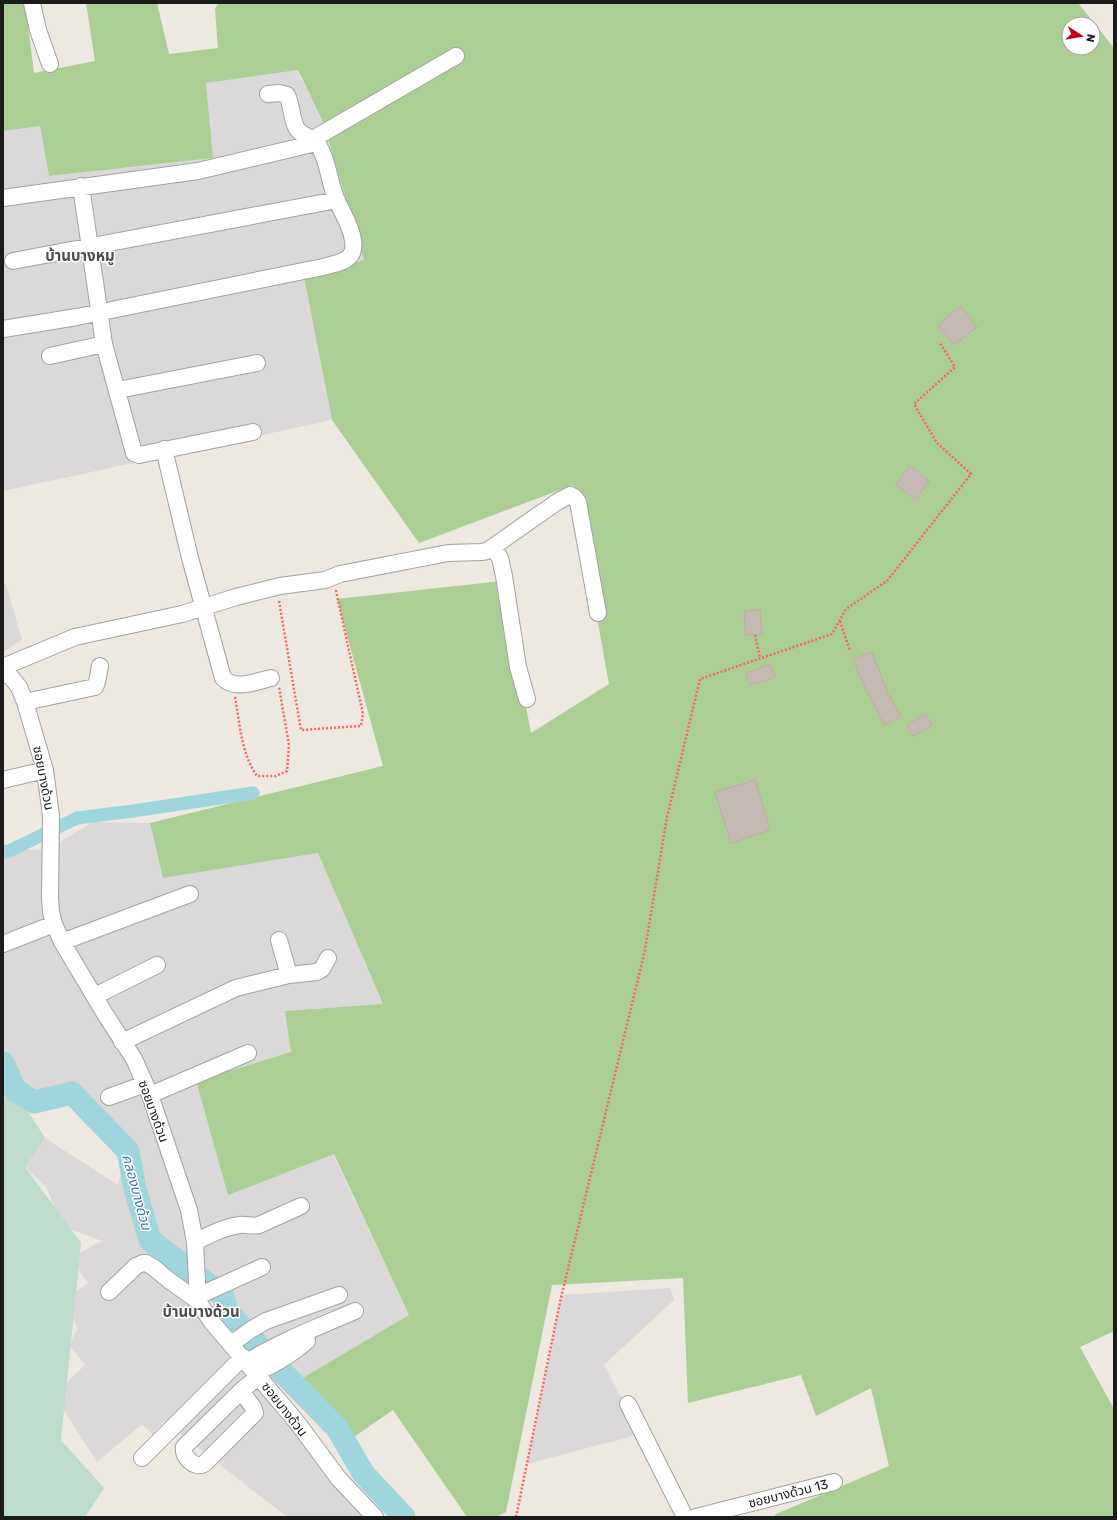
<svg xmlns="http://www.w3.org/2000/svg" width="1117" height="1520" viewBox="0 0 1117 1520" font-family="Rubik,'Noto Sans Thai',sans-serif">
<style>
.residential{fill:#dad8d8}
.forest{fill:#aace93;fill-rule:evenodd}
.wetland{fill:#bddccb}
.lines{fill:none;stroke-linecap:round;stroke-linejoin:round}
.canal{stroke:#9fd5dd;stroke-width:13}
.river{stroke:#9fd5dd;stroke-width:23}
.building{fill:#c5b9b4;stroke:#bfaca2}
.minor-casing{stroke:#a2a2a2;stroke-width:18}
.path{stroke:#fe6261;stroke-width:2.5;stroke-dasharray:2 2;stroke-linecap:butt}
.minor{stroke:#fff;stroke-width:16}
.labels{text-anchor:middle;stroke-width:3;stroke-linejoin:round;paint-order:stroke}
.street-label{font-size:13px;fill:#1b1b1b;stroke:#fff}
.water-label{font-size:14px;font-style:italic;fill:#41789d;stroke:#fff}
.quarter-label{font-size:15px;font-weight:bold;fill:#4e4e4e;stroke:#fff}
</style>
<rect width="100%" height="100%" fill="#ede8e0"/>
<path class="residential" d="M297,70L323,122L364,260L304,277L332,420L3,491V131L40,126L49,176L213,158L206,83Z
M3,584H6L22,640L3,652Z
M93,822L150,823L163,878L318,853L383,1004L286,1011L291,1052L196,1081L228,1194L333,1154L409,1315L296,1382L232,1311L228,1295L194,1284L192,1236L164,1151H160L183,1217L186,1236L190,1297L193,1305L201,1321L368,1517H287L164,1421L153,1435L142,1424L97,1462L54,1395L85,1365L69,1345L78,1328L64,1300L88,1283L70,1258L102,1241L60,1225L47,1188L25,1167L45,1138L118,1185L128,1151L72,1093L34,1102L15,1090L3,1099V851L48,849Z
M670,1288L674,1300L604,1365L640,1434L527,1464L562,1295Z"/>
<path class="forest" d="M3,3H25L34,73L95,61L86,3H157L169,54L218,48L215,9L218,3H1078L1114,48V1331L1080,1347L1114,1409V1517H774L776,1514L889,1466L871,1388L816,1416L801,1375L688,1403L683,1278L552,1285L506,1512L496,1517H467L393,1410L351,1439L296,1382L409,1315L334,1154L228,1195L196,1081L291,1052L285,1011L383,1004L318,853L163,878L150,823L383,766L337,599L502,581L531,733L609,684L573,485L419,543L332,420L304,277L364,260L323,122L298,70L206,83L213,158L49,176L40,126L3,131ZM1069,24H1093V48H1069Z"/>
<path class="wetland" d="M15,1090L45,1138L25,1167L81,1243L61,1440L104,1488L85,1517H3V1099Z"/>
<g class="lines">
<path class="canal" d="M3,852L9,851L77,818L133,811L253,793"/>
<path class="river" d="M3,1063L15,1090L34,1102L72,1093L128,1151L135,1189L150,1240L222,1295L228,1312L278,1368L337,1428L363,1473L404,1517"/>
</g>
<path class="building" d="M961,306L977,327L954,345L938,325Z
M910,466L929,481L915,500L896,485Z
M760,610L762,634L746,635L744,611Z
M872,652L888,694L901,716L884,725L869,695H868L853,659Z
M770,664L775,677L750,685L746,673Z
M926,714L932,726L913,736L907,725Z
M755,780L770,830L731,843L715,792Z"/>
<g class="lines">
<defs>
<path id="minor" d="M32,3L38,30L50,64
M313,139L456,56
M81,186L104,344L134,453L139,455L253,432
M3,198L198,171L316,143
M13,261L337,200
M3,329L77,317L323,267C333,264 347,263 352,253C358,238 343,214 337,201C329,183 329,163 319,146C312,136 300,136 296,127C291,117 292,105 287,95L279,93L268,94
M50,356L104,344
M118,390L257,363
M164,449L190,558L223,678C235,691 257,681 271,678
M493,547L500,558L504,576L518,667L527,699
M3,667L75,637L182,614L236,597L280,586L325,580L340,574L448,553L481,552L487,551L557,502L570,495L574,497L578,502L598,613
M3,673L11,677L19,687L25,702L45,770L51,816L50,898L51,912L54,924L62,942L105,1014L134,1059L150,1095L189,1210L195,1242L198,1301L211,1321L296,1421L339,1479L375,1517
M25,702L95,687L97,682L100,666
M3,780L45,770
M279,940L289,975
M62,942L190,894
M3,944L54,924
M95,996L157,965
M122,1042L236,988L289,975L317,972L322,969L328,958
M150,1095L248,1053
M109,1097L145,1084
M195,1242C209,1235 224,1227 240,1225C246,1224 252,1227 259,1225L301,1206
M109,1292L136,1266L143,1263H146L153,1267L170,1281L198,1301
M198,1296L262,1267
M231,1344L252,1329L266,1321L339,1295
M247,1362C281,1341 318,1327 355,1311
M256,1372C275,1365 291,1355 307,1341
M241,1391L253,1407L255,1413L204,1464C195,1469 182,1457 184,1447L241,1391L259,1376
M628,1404L685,1517
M142,1458L243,1357
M696,1517L834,1482"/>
</defs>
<use href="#minor" class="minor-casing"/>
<path class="path" d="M279,601L301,730L361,726L363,714L336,591H335
M840,621L850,651
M755,635L760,658
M235,697C240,724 241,753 257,776H276L287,771L289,745L279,687
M516,1517L560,1302L645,950L667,817L700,679L832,634L846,609L887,581L971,474L937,443L914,404L955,367L940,343"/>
<use href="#minor" class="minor"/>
</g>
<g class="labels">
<g class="street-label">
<text transform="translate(44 778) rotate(79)" y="5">ซอยบางด้วน</text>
<text transform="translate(154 1111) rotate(70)" y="5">ซอยบางด้วน</text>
<text transform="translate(285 1409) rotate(52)" y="5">ซอยบางด้วน</text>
<text transform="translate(788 1493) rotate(-14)" y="5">ซอยบางด้วน 13</text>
</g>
<g class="water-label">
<text transform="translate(137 1192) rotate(75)" y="5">คลองบางด้วน</text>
</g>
<g class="quarter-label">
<text x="80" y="261">บ้านบางหมู</text>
<text x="201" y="1317">บ้านบางด้วน</text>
</g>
</g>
<rect width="1117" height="1520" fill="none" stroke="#1b1b1b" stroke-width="8"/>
<g transform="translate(1081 36) rotate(102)"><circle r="19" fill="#ffffff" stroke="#a4a4a4"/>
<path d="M0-3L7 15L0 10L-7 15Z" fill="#c70013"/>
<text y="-6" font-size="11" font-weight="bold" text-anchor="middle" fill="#1b1b1b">N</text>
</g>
</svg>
